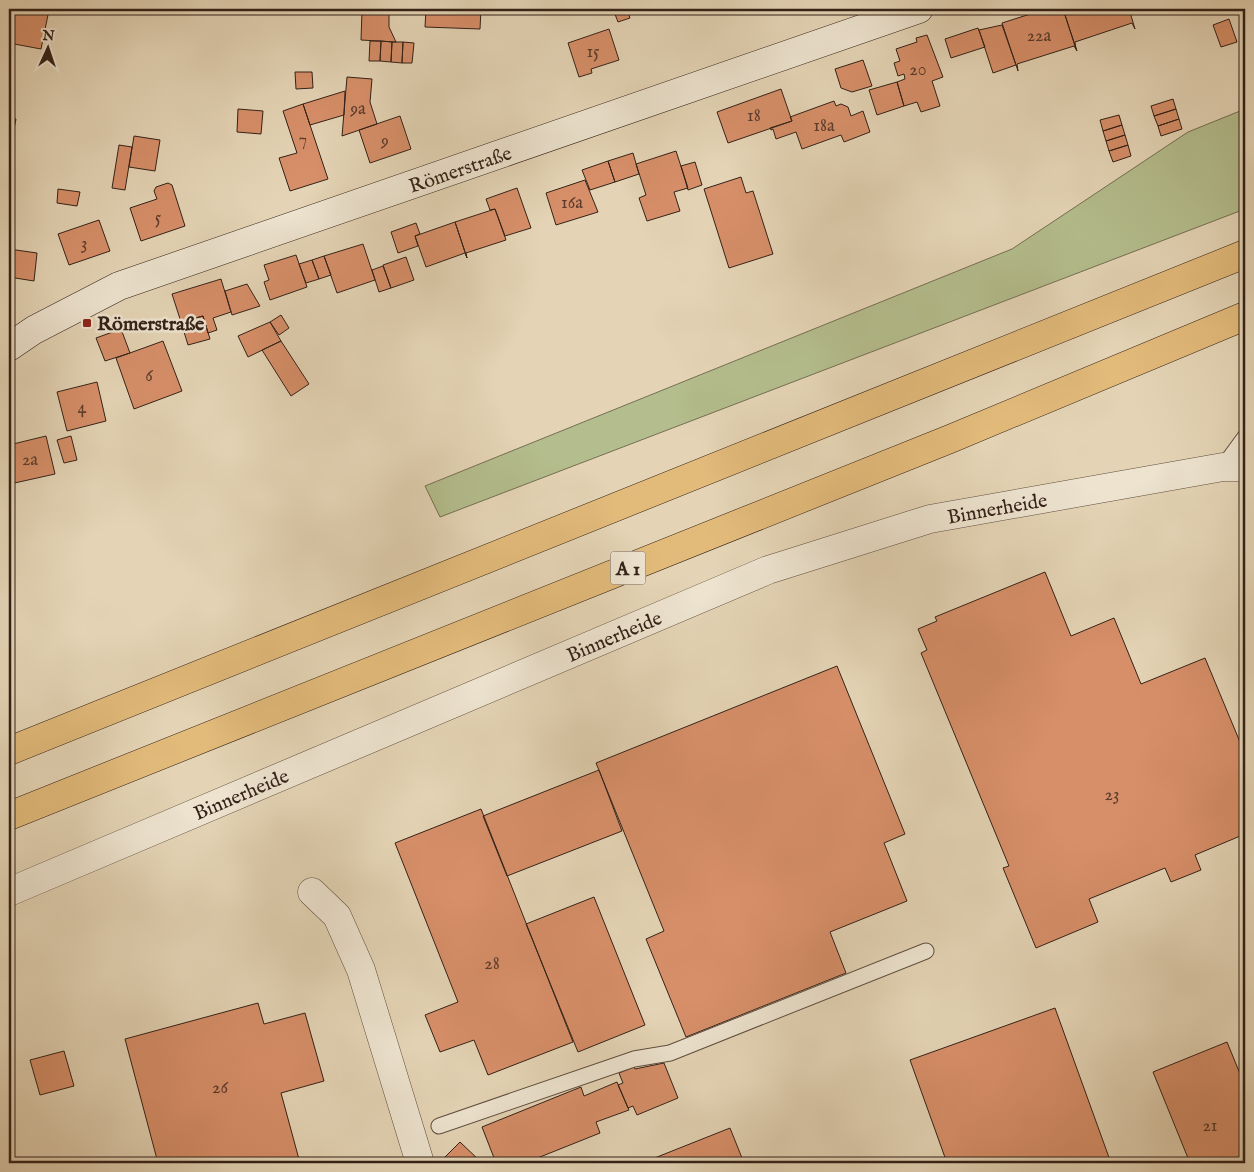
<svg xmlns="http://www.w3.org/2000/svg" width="1254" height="1172" viewBox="0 0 1254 1172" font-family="'IM FELL English',serif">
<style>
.green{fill:#b4bd8d;stroke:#746f52}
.building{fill:#d78f69;stroke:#332118}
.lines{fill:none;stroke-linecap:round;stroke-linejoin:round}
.lane-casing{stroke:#5f4e3f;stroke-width:17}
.street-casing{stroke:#5f4e3f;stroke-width:29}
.secondary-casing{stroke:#332118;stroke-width:29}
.highway-casing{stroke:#332118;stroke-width:29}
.lane{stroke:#ede3cf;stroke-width:15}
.street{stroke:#ede3cf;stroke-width:28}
.secondary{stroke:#ede3cf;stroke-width:28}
.highway{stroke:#e2ba7a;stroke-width:28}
.poi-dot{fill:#8f2418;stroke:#ede3cf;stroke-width:2}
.labels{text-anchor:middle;stroke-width:5;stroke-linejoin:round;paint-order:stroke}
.number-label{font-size:18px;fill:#5c3c2c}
.shield{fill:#ede3cf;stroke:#6b5b4f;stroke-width:1}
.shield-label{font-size:19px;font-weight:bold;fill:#332118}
.street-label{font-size:20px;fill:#332118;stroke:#ede3cf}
.poi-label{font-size:20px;font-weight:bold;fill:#332118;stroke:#ede3cf;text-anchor:start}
</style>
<rect width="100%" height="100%" fill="#e4d4b5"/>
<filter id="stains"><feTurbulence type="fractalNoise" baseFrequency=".004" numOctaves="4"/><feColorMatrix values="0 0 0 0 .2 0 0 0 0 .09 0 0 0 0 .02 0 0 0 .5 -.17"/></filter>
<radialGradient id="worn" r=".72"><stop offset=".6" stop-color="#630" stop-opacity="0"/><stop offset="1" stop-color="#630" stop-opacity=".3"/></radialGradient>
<path class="green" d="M1245,109V209L440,517L425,486L1012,249L1188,132Z"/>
<path class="building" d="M9,9L49,10L41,49L9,43Z
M426,9H481L480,29L425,27Z
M613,9H627L630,18L618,22Z
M1046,9H1063L1077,51L1074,46L1017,64L1018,71L1002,23Z
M1063,9H1129L1135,29L1132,23L1075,42L1076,49Z
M1155,9H1171L1156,14Z
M362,10L389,12V27L396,42L361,40Z
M1229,19L1237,42L1221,47L1213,25Z
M1002,25L1016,65L993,73L979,30Z
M978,28L985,47L951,58L945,39Z
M609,29L619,60L591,69L592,73L579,77L568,43Z
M927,35L943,77L932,81L940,106L921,112L917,102L904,106L897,82L905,79L904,74L898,76L894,63L900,61L896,49L917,42L916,38Z
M370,41H381L380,61H369Z
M381,41L392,42L391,62L380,61Z
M392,42H403L402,63L391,62Z
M403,42L414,43L412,63H402Z
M863,60L872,86L852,92L841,88L835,69Z
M295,72H312L313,88L296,89Z
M347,77L372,79L370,102L377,124L342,136Z
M897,82L904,106L877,115L869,90Z
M781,89L792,121L728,143L717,112Z
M345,91L344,115L310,125L303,104Z
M1173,99L1176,109L1154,116L1151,106Z
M834,101L836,106L841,104L848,107L851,116L863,111L870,132L844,142L841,135L802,149L796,132L776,139L773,129L771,130L770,128L792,121L790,117Z
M303,104L328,179L290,191L279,158L297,153L283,111Z
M238,109L263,111L261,134L237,132Z
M1176,109L1179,119L1158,126L1154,116Z
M1119,115L1122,125L1103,131L1100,120Z
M400,116L411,149L370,163L359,130Z
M9,117L16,119L10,149L9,148Z
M1179,119L1182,129L1161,136L1158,126Z
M1122,125L1125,135L1106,141L1103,131Z
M1125,135L1128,145L1109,151L1106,141Z
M134,136L160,140L155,171L129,167Z
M119,145L132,147L125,190L112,188Z
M1128,145L1131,156L1113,162L1109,151Z
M676,151L688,188L674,192L680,211L647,221L639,198L646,195L636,164Z
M633,153L639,174L615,182L608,161Z
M608,161L615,182L590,190L582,170Z
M695,162L702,185L688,190L681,166Z
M741,177L746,193L753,191L773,254L729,268L704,189Z
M585,180L598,212L556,225L546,193Z
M168,183L172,185L185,226L141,241L130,208L157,199L154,191L156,187Z
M517,188L531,228L505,236L495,209L490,210L486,199Z
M58,189L80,192L77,206L57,203Z
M495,209L506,240L466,253L467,258L455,222Z
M99,220L110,251L69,265L58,234Z
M455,222L467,258L465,253L426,267L415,236Z
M416,223L420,234L415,236L418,246L398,253L391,232Z
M363,244L375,280L337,293L324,256Z
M9,249L37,253L34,281L9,277Z
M296,255L307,287L270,300L264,282L269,280L264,265Z
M324,256L331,275L319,279L312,260Z
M406,257L414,280L391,288L383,265Z
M312,260L319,279L306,283L299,264Z
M383,266L391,288L379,292L372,270Z
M221,279L231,312L213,318L217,330L208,333L203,316L181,322L172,294Z
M247,284L260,306L232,315L225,291Z
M281,315L289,328L279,335L270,322Z
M203,316L210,339L188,345L181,322Z
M270,322L281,341L248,357L238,336Z
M121,329L130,353L105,361L96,338Z
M163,341L182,391L134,409L116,358Z
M281,341L309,384L291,396L262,350Z
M97,382L106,421L67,431L57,392Z
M46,436L55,474L10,484L9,445Z
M71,436L77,460L64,463L57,440Z
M9,480L13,493L9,494Z
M1045,572L1071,636L1114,618L1141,684L1205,658L1245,754V834L1195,855L1201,870L1171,882L1165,868L1089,899L1098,922L1036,948L1003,868L1009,866L921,653L927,650L918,629L937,621L935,617Z
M837,666L905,834L884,843L907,901L830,932L846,973L686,1037L646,939L664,931L596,763Z
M599,770L622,831L507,876L483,816Z
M481,809L573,1042L488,1075L474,1040L440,1052L425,1015L458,1002L395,843Z
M594,897L645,1025L578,1052L526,924Z
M258,1003L264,1024L305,1013L324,1081L281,1093L300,1163H158L125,1039Z
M1055,1008L1111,1163H947L910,1060Z
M1227,1042L1245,1086V1163H1190L1153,1072Z
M64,1051L74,1086L40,1095L30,1060Z
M664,1063L678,1098L637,1115L633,1106L628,1108L618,1085L623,1083L619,1073L634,1067L635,1069Z
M617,1082L629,1110L596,1122L600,1133L525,1163H496L482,1127L581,1087L584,1096Z
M730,1128L744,1163H642Z
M460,1142L481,1162L480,1163H451L445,1157Z"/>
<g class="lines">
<defs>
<path id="lane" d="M1223,467L1245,437
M439,1126L634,1059L670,1053L926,951"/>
<path id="street" d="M9,892L768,570L930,519L1223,467H1245
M312,892L337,916L361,970L420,1163"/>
<path id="secondary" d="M9,347L34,330L119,286L919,9"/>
<path id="highway" d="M9,751L1245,254
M9,816L950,439L1245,316"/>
</defs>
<use href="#lane" class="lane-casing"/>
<use href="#street" class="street-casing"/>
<use href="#secondary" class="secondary-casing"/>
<use href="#highway" class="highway-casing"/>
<use href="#lane" class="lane"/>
<use href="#street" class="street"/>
<use href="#secondary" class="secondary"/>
<use href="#highway" class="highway"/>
</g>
<rect class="poi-dot" x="82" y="318" width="10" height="10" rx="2.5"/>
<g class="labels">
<g class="number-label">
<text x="1039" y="41">22a</text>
<text x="593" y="57">15</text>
<text x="918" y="75">20</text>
<text x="358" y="114">9a</text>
<text x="754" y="121">18</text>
<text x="824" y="131">18a</text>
<text x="303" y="145">7</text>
<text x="385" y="146">9</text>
<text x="572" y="208">16a</text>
<text x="158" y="223">5</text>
<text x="84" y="249">3</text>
<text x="149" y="381">6</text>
<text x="82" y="413">4</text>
<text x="30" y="465">2a</text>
<text x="1112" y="800">23</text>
<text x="492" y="969">28</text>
<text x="220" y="1093">26</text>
<text x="1210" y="1131">21</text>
</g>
<rect class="shield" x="610.5" y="551.5" width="35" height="33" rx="4"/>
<g class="shield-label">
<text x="628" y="575">A 1</text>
</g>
<g class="street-label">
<text transform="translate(460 169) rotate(-19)" y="7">Römerstraße</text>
<text transform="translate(997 508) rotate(-10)" y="7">Binnerheide</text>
<text transform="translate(614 636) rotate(-23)" y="7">Binnerheide</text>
<text transform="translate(241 794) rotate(-23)" y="7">Binnerheide</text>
</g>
<g class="poi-label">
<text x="97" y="330">Römerstraße</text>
</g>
</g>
<rect width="1254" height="1172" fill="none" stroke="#e4d4b5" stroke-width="30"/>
<rect x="10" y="10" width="1234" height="1152" fill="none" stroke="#332118" stroke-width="2.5"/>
<rect x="15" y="15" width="1224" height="1142" fill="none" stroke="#332118"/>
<g transform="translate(48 48) rotate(3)" stroke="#ede3cf" stroke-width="4" paint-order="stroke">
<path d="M0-4L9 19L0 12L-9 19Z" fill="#332118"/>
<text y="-8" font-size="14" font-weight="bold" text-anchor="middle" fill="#332118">N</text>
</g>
<rect width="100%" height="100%" filter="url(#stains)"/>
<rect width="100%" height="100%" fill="url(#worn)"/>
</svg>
